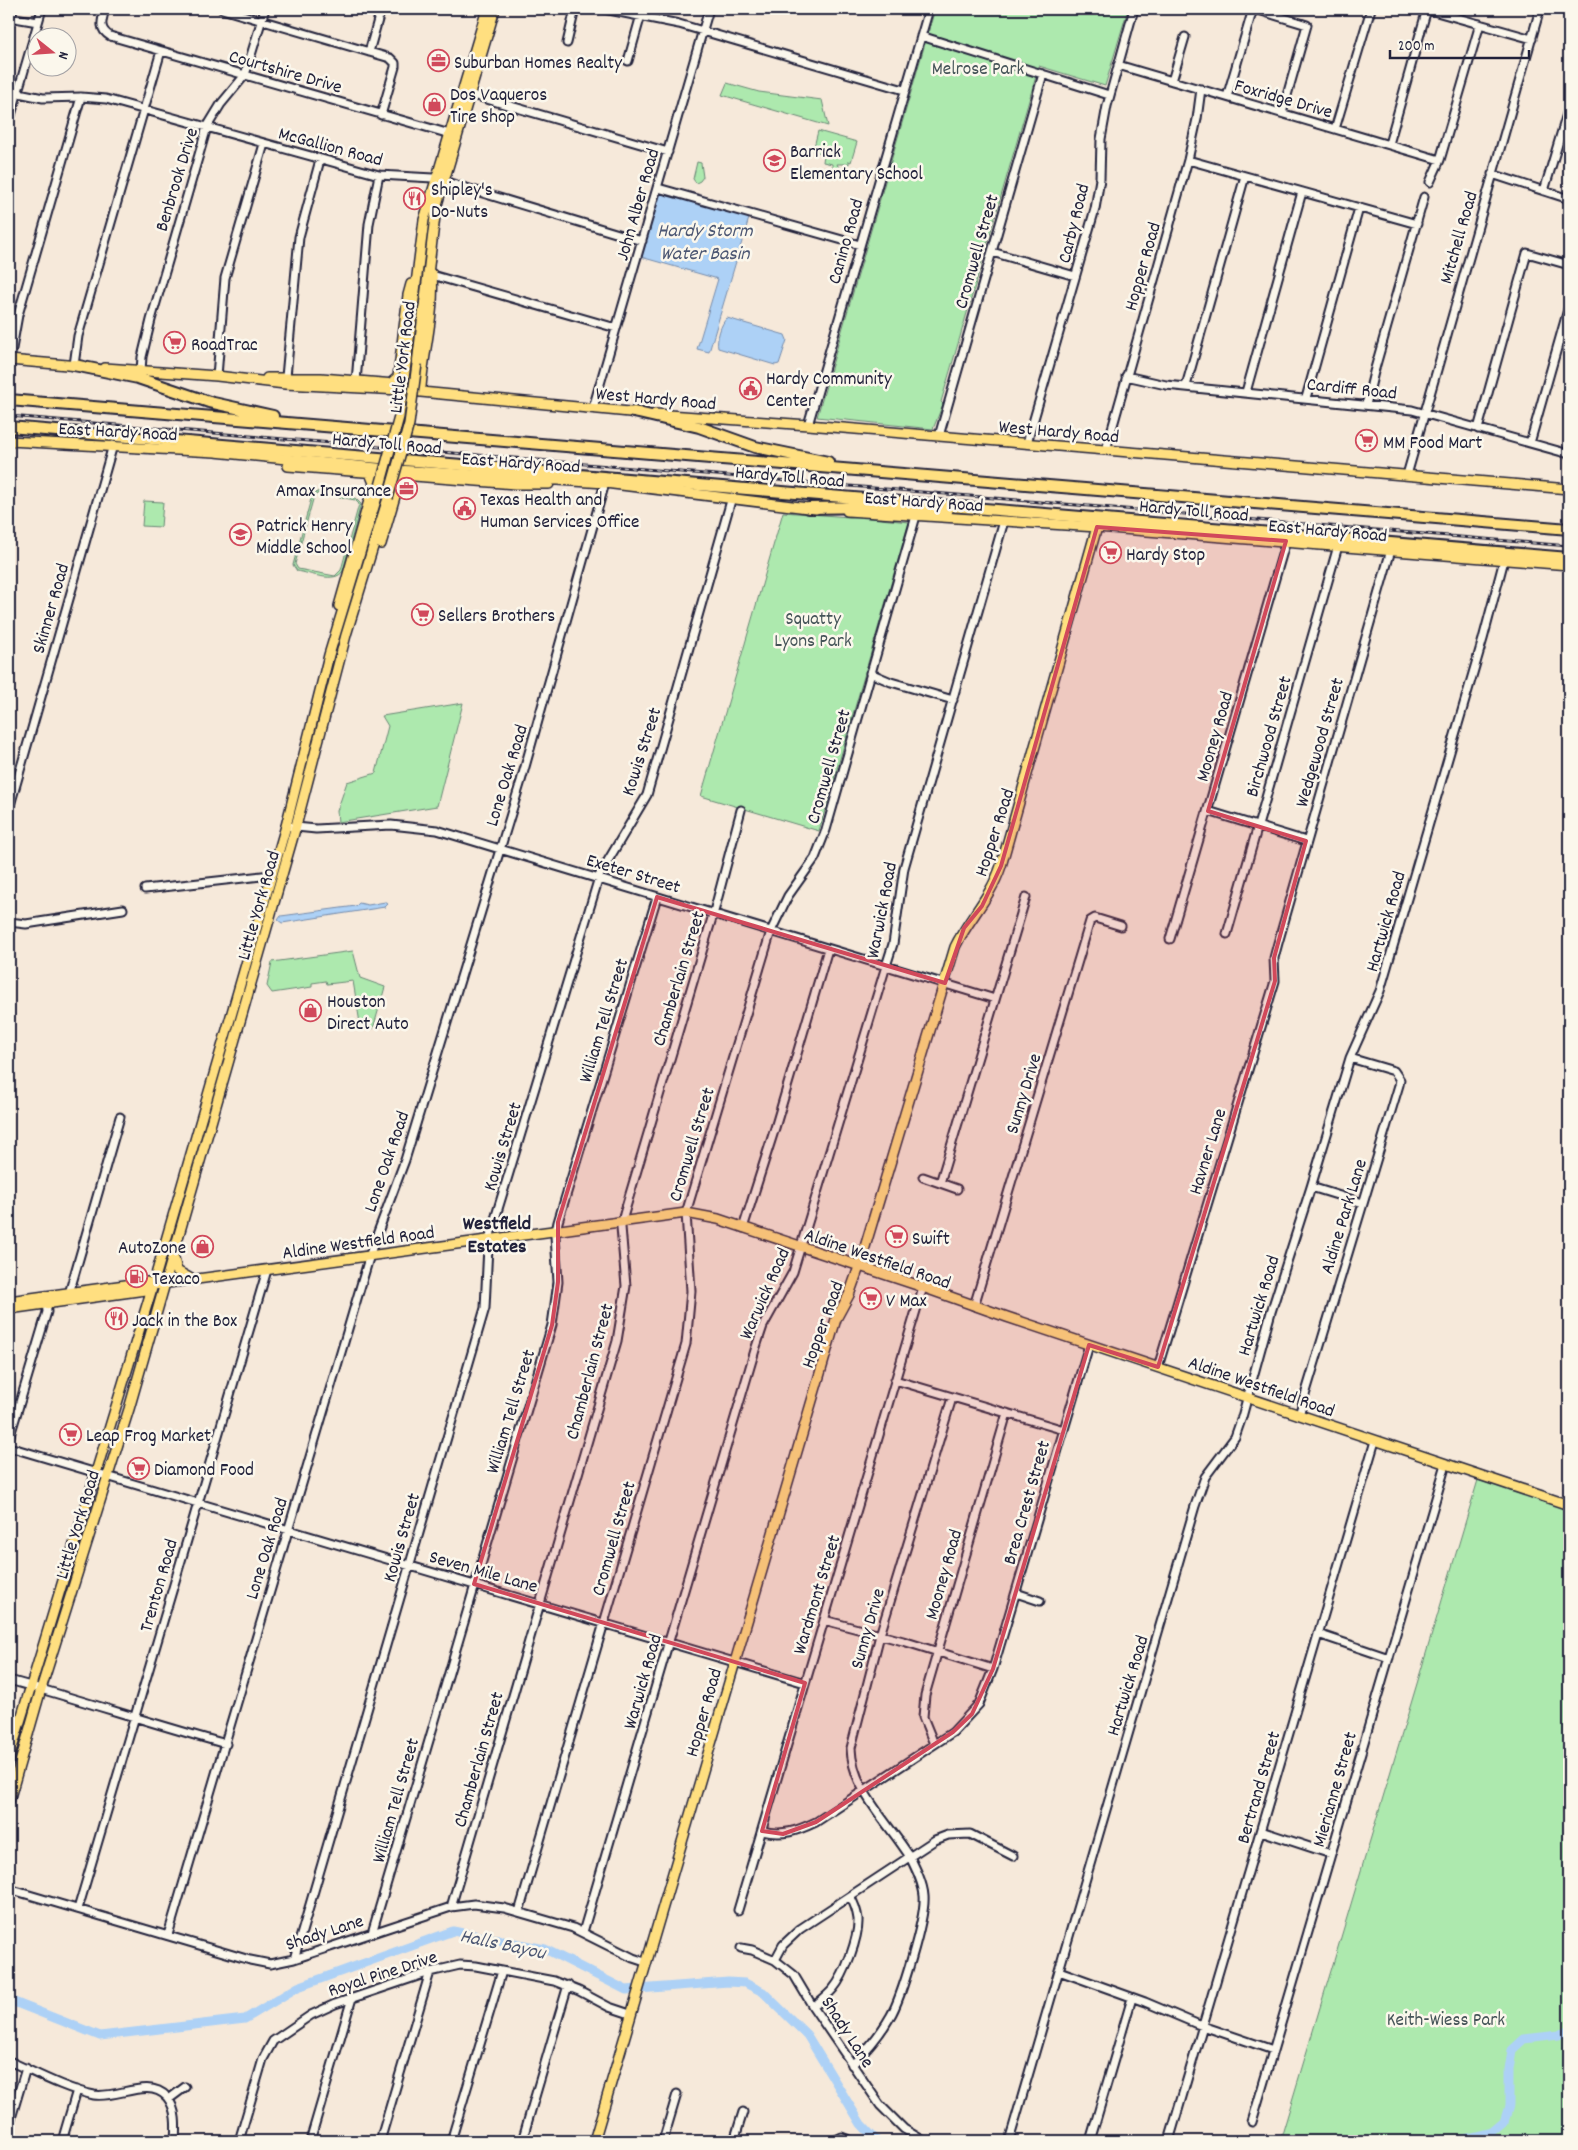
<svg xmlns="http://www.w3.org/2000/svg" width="1578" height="2150" viewBox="0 0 1578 2150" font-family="Dekko,sans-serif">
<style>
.green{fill:#ade9ae;stroke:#688674;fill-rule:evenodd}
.water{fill:#add1f6;stroke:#758bab}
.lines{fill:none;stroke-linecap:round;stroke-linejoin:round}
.river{stroke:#add1f6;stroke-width:9}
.minor-casing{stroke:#22223b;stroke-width:11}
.major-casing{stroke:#22223b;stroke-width:12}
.highway-casing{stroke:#22223b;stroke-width:14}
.minor{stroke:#fbf7ec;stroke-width:7}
.major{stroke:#ffdf80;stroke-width:9}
.highway{stroke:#ffdf80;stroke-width:10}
.rail-casing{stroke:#22223b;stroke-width:3}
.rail{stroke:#fbf7ec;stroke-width:1;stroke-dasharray:4;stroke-linecap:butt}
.major-bridge-casing{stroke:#22223b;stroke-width:12;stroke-linecap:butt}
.major-bridge{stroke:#ffdf80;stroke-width:9}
.marked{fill:#d1495b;fill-opacity:0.2;stroke:#d1495b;stroke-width:4;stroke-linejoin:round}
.labels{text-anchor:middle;stroke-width:5;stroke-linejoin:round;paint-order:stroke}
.poi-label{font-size:19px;fill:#22223b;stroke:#fbf7ec;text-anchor:start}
.park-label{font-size:19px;fill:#455458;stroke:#fbf7ec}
.street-label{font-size:19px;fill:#22223b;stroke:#fbf7ec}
.water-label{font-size:20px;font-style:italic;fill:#4c5773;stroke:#fbf7ec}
.neighbourhood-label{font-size:20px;font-weight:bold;fill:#22223b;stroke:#fbf7ec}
</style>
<rect width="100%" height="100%" fill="#f6e9da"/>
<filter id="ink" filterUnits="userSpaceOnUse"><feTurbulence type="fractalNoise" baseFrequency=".02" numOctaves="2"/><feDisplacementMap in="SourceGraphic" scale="10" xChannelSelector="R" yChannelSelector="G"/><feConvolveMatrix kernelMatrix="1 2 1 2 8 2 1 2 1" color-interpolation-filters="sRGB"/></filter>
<g filter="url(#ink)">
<path class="green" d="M935,9H1128L1105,86L1039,66L941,402L943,404L933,429L817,417Z
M727,83L759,92L822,100L828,126L722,95Z
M818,131L857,142L851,162L849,161V164H837L839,168L837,175L832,172V164L823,162L824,154L813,151Z
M697,162L701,163L703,177L700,181L696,183L693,179Z
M319,491L355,498L361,504L343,571C335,584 310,573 297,571L293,565L312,495ZM319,493L355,500L359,504L341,570L335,576L298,569L295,564L314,496Z
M144,501L163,502L161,527L142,526Z
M783,512L849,517L862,516L870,518L909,522L819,831L701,796Z
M463,703L437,806L338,822L337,811L347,782L376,773L388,726L382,716Z
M353,951L360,978L385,987L373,1029L360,1023L353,981L327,984L326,981L312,983V987L272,993L267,986L272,962Z
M1478,1480L1569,1509V2141H1280Z"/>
<path class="water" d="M660,192L749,218L709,352L697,349L718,279L641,257Z
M727,318L785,335L787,340L779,364L775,365L718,348C716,340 721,323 727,318Z
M359,903L368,905L385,902L388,904L385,907L282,923L278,920L281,916L356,906Z"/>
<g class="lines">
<path class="river" d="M9,2000L100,2036L245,2019L298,1987L453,1931L545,1949L626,1990L728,1982L745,1983L763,1992L807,2035L861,2124L877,2141
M1456,2141L1492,2132L1504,2122L1509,2106V2069L1512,2050L1524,2039L1559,2035L1569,2029"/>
<defs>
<path id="minor" d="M105,9C102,20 98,29 110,36L450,134
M222,9L390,58L395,63V67L381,115
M604,9L679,24L904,90
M1255,9L1307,25L1282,113
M1426,9L1532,39
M9,17L38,22
M921,36L1109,95
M567,43L575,9
M369,52L381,9
M628,61L641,15
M1118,65L1440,160
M1172,81L1185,37
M9,91L43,98L81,97L106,99L379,175L433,178L642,241
M466,93L668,152
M1227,97L1253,9
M9,122L42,9
M1335,129L1371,9
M1389,144L1427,9
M1188,160L1417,224
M1492,174L1569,199
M1430,182L1440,160L1480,24
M658,188L860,245
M1544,191L1569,107
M992,252L1075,276
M432,275L616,328
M10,360L18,315L81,97
M74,365L78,336L161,51
M141,370L142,357L151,320L207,127L221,104L245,75L265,9
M217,376L225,278L264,144
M1126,376L1166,385L1412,410L1569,454
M286,377L299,237L320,160
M356,382L369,224L379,175
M1186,386L1245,176
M1246,392L1302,192
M1306,398L1359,208
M1366,405L1374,372L1424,197
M593,408L709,9
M808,425L929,9
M1478,429L1527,253L1569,265
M939,436L1043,74
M1027,443L1095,209L1100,179L1101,139L1107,106L1134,9
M1530,443L1569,306
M1106,450L1188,160L1197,119L1201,89
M1407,475L1540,9
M870,673L891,682L953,700
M9,809L113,445
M1208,811L1306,841
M286,826L316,829L391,825L437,830L995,999
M145,889L271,875
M9,922L26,924L123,909
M1227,934L1338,546
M1170,939L1286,541
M923,1177L957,1189
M940,1183L1026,897
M1311,1187L1363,1203
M743,1228L775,1128L828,949
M68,1297L120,1117
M974,1306L1090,921L1095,918L1121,926
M1158,1367L1275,981L1274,958L1278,943L1391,550
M895,1380L1064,1430
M1299,1415L1399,1085L1400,1080L1394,1071L1350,1058
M9,1439L47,1312L46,1299
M9,1447L805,1683
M1016,1593L1040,1601
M824,1620L903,1641L993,1669
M1318,1634L1389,1658
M9,1680C82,1700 153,1724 226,1744
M934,1744L923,1717L925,1695L1007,1413
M762,1831C783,1836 797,1831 816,1822L953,1732L979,1704L993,1669L1089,1345
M1261,1831L1331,1854
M9,1889L250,1960L270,1964L294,1959L451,1907L474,1904L504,1908L573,1928L633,1958L645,1962
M451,1907L617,1341L626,1286L621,1227L624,1214L715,908L741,810
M78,1909L267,1270
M738,1910L923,1287
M519,1912L686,1344L691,1291L686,1213L771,931L788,896L815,858L826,830L916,516
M583,1932L755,1350L763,1326L793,1272L886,966L893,944L904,868L1004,521
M372,1933L552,1325L558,1282L555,1236L558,1222L657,897
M168,1935L372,1248L405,1160L521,781L605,483
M741,1948L752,1950L775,1960L794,1975L813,2007L880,2105L904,2129L924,2141
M294,1959L485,1308L488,1246L491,1232L600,874L647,795L732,497
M775,1960L783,1945L800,1929L935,1840L948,1835L970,1834L1013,1856
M1059,1971L1145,2002L1197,2024L1273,2050
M813,2007C820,2001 827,1996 833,1989C845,1975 859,1937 858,1919C857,1911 854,1903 850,1896
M9,2061C36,2073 65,2089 94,2095C117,2099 149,2077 167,2097C177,2109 176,2127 175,2141
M852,2065C866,2051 880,2035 890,2017C901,1999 926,1917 924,1896C923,1883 916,1869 910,1857C889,1823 852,1790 851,1748L880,1635L952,1398
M169,2099L185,2087
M1252,2122L1446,1464
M9,2125L26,2068
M62,2141L77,2090
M239,2141L263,2059L273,2041L311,2015L335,2004L430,1972L460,1965L476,1966L554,1981L579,1991L609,2007L630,2014
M310,2141L352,1998
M380,2141L430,1972
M451,2141L502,1971
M522,2141L568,1985
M663,2141L677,2094
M734,2141L743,2112
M834,2141L842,2137L852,2141
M1009,2141L1195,1506L1205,1477L1235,1437L1242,1417L1271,1312L1311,1187L1350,1058L1380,991L1483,639L1504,560
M1090,2141L1132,1998
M1169,2141L1375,1441"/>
<path id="major" d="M9,360L79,366
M406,363L424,220L487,9
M417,364L436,208L495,9
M105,368L217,376L285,384L400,390L640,413
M267,378H321L407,385
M391,383L398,377L408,295L411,284
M421,387C424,349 435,312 432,274
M655,414L808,425L1569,489
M9,441L215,452L397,470L605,483L816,509
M288,466L515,484H549
M847,511L1097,527L1569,565
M381,544L401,476
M339,606L374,483L370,473
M174,1258L177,1271L193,1280
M9,1301L147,1282L153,1285
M9,1309L145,1290L153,1285L686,1213L718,1219L917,1285L1007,1317L1569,1505
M9,1758L153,1285L286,826L329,655L377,497
M9,1801L41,1689L129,1409L296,826L346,635L388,498
M594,2141L836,1319L849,1295L859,1267L955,947C969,918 991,897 1001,866L1097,527"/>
<path id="highway" d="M74,365L138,378L209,402L273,416
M9,400L1569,529
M634,412L699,427L755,447L828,462
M9,427L1569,558
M9,440L10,441
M809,508L869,507L947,512"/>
</defs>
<use href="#minor" class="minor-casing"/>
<use href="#major" class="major-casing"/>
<use href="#highway" class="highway-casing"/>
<use href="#minor" class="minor"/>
<use href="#major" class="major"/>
<use href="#highway" class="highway"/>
<defs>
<path id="rail" d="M9,416L1569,546"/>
</defs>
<use href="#rail" class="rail-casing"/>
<use href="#rail" class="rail"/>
<defs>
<path id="major-bridge" d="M377,497L399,417L406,363
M388,498L409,424L417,364"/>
</defs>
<use href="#major-bridge" class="major-bridge-casing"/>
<use href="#major-bridge" class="major-bridge"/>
</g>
</g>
<path class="marked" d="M1097,527L1286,541L1208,811L1306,841L1274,958L1275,981L1158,1367L1089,1345L993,1669L972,1714L953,1732L816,1822L783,1834L762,1831L805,1683L474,1584L552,1325L558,1282V1222L657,897L945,983L964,928L982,906L1001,866Z"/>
<defs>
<symbol id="office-ring" viewBox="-11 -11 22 22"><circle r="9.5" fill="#fbf7ec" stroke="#d1495b" stroke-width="1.5"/><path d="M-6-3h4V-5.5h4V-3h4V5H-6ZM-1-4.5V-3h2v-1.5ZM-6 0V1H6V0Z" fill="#d1495b"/></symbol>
<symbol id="shop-ring" viewBox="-11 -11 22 22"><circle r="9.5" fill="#fbf7ec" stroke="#d1495b" stroke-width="1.5"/><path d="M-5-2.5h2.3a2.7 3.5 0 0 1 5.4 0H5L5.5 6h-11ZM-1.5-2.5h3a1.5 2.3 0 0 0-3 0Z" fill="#d1495b"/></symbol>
<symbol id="school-ring" viewBox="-11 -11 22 22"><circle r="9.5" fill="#fbf7ec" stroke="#d1495b" stroke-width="1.5"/><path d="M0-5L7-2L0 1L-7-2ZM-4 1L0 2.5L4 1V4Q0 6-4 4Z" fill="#d1495b"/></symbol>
<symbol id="restaurant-ring" viewBox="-11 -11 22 22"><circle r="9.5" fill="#fbf7ec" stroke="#d1495b" stroke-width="1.5"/><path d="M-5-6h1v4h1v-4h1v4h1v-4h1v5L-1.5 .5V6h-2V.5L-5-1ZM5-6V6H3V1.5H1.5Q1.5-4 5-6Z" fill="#d1495b"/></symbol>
<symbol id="supermarket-ring" viewBox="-11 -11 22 22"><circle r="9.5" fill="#fbf7ec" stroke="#d1495b" stroke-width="1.5"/><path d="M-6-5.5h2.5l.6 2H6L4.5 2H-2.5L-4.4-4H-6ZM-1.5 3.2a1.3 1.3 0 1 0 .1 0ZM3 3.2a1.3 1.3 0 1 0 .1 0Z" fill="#d1495b"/></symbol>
<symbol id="civic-ring" viewBox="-11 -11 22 22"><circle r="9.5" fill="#fbf7ec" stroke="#d1495b" stroke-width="1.5"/><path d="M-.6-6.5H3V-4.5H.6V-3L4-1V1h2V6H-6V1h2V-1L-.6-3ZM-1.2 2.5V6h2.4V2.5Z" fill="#d1495b"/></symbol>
<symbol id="fuel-ring" viewBox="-11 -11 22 22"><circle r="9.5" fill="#fbf7ec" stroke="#d1495b" stroke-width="1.5"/><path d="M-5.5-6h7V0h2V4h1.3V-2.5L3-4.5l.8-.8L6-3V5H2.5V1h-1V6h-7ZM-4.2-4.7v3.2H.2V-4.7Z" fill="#d1495b"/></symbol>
</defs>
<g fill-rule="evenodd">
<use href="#office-ring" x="426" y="48" width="25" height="25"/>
<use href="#shop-ring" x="422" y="92" width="25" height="25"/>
<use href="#school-ring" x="762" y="148" width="25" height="25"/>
<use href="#restaurant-ring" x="402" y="186" width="25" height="25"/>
<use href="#supermarket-ring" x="162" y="330" width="25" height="25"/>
<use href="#civic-ring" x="738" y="376" width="25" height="25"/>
<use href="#supermarket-ring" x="1354" y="428" width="25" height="25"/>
<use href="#office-ring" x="394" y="476" width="25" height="25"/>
<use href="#civic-ring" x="452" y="496" width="25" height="25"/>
<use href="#school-ring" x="228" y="522" width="25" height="25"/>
<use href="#supermarket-ring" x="1098" y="540" width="25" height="25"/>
<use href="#supermarket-ring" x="410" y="602" width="25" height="25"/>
<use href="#shop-ring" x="298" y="998" width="25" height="25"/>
<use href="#supermarket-ring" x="884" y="1224" width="25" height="25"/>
<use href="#shop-ring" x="190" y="1234" width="25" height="25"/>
<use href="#fuel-ring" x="124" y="1264" width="25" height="25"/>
<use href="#supermarket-ring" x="858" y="1286" width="25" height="25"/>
<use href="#restaurant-ring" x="104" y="1306" width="25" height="25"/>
<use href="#supermarket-ring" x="58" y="1422" width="25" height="25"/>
<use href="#supermarket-ring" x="126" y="1456" width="25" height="25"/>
</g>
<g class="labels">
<g class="poi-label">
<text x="454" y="68">Suburban Homes Realty</text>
<text x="450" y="100">Dos Vaqueros<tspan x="450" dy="22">Tire Shop</tspan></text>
<text x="790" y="157">Barrick<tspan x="790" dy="22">Elementary School</tspan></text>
<text x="431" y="195">Shipley's<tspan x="431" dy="22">Do-Nuts</tspan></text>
<text x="191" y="350">RoadTrac</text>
<text x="766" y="384">Hardy Community<tspan x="766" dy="22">Center</tspan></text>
<text x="1383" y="448">MM Food Mart</text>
<text x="391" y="496" text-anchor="end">Amax Insurance</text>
<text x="480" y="505">Texas Health and<tspan x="480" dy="22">Human Services Office</tspan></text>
<text x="256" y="531">Patrick Henry<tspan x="256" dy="22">Middle School</tspan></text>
<text x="1126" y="560">Hardy Stop</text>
<text x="438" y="621">Sellers Brothers</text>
<text x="327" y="1007">Houston<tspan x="327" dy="22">Direct Auto</tspan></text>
<text x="912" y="1244">Swift</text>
<text x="186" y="1253" text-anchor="end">AutoZone</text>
<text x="152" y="1284">Texaco</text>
<text x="886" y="1306">V Max</text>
<text x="132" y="1326">Jack in the Box</text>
<text x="86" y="1441">Leap Frog Market</text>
<text x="154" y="1475">Diamond Food</text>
</g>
<g class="park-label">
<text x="978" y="74">Melrose Park</text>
<text x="813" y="624">Squatty<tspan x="813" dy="22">Lyons Park</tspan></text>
<text x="1446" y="2025">Keith-Wiess Park</text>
</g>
<g class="street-label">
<text transform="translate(286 70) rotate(16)" y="7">Courtshire Drive</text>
<text transform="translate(1284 97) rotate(16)" y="7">Foxridge Drive</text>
<text transform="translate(331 145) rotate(15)" y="7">McGallion Road</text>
<text transform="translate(175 179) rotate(-73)" y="7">Benbrook Drive</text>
<text transform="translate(636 204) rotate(-74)" y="7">John Alber Road</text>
<text transform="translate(1072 223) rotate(-76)" y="7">Carby Road</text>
<text transform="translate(1457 237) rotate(-74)" y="7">Mitchell Road</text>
<text transform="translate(844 241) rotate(-74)" y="7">Canino Road</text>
<text transform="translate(975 251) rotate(-74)" y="7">Cromwell Street</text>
<text transform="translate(1141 266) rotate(-74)" y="7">Hopper Road</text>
<text transform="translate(401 357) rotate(-83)" y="7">Little York Road</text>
<text transform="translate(1352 387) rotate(6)" y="7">Cardiff Road</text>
<text transform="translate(656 397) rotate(5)" y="7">West Hardy Road</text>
<text transform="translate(118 430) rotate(3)" y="7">East Hardy Road</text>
<text transform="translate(1059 430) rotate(5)" y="7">West Hardy Road</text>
<text transform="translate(387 442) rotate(5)" y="7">Hardy Toll Road</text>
<text transform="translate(521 461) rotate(4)" y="7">East Hardy Road</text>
<text transform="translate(790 475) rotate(5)" y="7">Hardy Toll Road</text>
<text transform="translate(924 500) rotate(4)" y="7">East Hardy Road</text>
<text transform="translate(1194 509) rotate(5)" y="7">Hardy Toll Road</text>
<text transform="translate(1328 529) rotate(5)" y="7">East Hardy Road</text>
<text transform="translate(49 608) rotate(-74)" y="7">Skinner Road</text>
<text transform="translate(1213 736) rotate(-74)" y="7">Mooney Road</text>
<text transform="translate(1267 736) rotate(-74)" y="7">Birchwood Street</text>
<text transform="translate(1318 742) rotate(-74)" y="7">Wedgewood Street</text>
<text transform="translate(640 751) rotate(-72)" y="7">Kowis Street</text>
<text transform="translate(827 766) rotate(-74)" y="7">Cromwell Street</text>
<text transform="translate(505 775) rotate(-73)" y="7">Lone Oak Road</text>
<text transform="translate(993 832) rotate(-72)" y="7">Hopper Road</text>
<text transform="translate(634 872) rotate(17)" y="7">Exeter Street</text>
<text transform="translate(257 905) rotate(-74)" y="7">Little York Road</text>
<text transform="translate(880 910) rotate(-79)" y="7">Warwick Road</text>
<text transform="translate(1384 921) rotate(-74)" y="7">Hartwick Road</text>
<text transform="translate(677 978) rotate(-73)" y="7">Chamberlain Street</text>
<text transform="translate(602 1020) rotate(-73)" y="7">William Tell Street</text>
<text transform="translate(1022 1093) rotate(-73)" y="7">Sunny Drive</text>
<text transform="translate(690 1144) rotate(-73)" y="7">Cromwell Street</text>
<text transform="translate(501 1146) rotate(-73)" y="7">Kowis Street</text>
<text transform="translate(1206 1151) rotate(-73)" y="7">Havner Lane</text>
<text transform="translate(385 1161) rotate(-71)" y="7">Lone Oak Road</text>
<text transform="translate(1342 1216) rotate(-73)" y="7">Aldine Park Lane</text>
<text transform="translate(358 1241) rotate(-8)" y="7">Aldine Westfield Road</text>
<text transform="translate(878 1257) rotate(19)" y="7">Aldine Westfield Road</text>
<text transform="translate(763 1293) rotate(-66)" y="7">Warwick Road</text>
<text transform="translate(1257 1305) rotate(-73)" y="7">Hartwick Road</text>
<text transform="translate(821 1324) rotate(-70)" y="7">Hopper Road</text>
<text transform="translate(588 1371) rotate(-75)" y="7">Chamberlain Street</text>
<text transform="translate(1262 1385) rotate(19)" y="7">Aldine Westfield Road</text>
<text transform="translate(509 1411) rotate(-73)" y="7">William Tell Street</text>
<text transform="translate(1025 1502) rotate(-74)" y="7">Brea Crest Street</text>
<text transform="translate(76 1524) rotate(-73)" y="7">Little York Road</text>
<text transform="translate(400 1537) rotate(-74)" y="7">Kowis Street</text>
<text transform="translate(612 1538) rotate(-74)" y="7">Cromwell Street</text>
<text transform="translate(265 1548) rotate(-73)" y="7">Lone Oak Road</text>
<text transform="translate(484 1570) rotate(16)" y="7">Seven Mile Lane</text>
<text transform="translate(942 1574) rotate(-74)" y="7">Mooney Road</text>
<text transform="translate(157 1585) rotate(-74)" y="7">Trenton Road</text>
<text transform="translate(815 1594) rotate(-73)" y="7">Wardmont Street</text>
<text transform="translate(866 1628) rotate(-74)" y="7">Sunny Drive</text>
<text transform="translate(641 1681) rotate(-74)" y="7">Warwick Road</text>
<text transform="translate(1126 1685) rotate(-73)" y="7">Hartwick Road</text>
<text transform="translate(702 1712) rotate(-74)" y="7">Hopper Road</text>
<text transform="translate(477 1759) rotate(-74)" y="7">Chamberlain Street</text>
<text transform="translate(1257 1787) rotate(-74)" y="7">Bertrand Street</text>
<text transform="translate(1333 1789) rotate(-74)" y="7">Mierianne Street</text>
<text transform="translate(394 1800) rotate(-74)" y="7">William Tell Street</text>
<text transform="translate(324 1931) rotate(-18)" y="7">Shady Lane</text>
<text transform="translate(382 1972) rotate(-18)" y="7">Royal Pine Drive</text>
<text transform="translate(849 2031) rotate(57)" y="7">Shady Lane</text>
</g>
<g class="water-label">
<text x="705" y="236">Hardy Storm<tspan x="705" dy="23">Water Basin</tspan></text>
<text transform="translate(503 1943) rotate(12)" y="7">Halls Bayou</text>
</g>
<g class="neighbourhood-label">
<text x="497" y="1229">Westfield<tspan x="497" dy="23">Estates</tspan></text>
</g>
</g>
<rect width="1578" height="2150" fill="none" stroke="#fbf7ec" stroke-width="30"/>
<rect x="15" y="15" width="1548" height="2120" fill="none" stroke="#22223b" stroke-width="2" filter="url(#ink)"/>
<g transform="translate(52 52) rotate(107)"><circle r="24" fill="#fbf7ec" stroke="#a4a2a5"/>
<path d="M0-4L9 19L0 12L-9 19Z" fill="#d1495b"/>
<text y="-8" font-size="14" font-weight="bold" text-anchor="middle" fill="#22223b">N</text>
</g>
<path d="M1390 50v8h139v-8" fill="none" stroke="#22223b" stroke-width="2.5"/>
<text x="1398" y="50" font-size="15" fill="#22223b" stroke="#fbf7ec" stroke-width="4" paint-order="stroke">200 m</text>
</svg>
